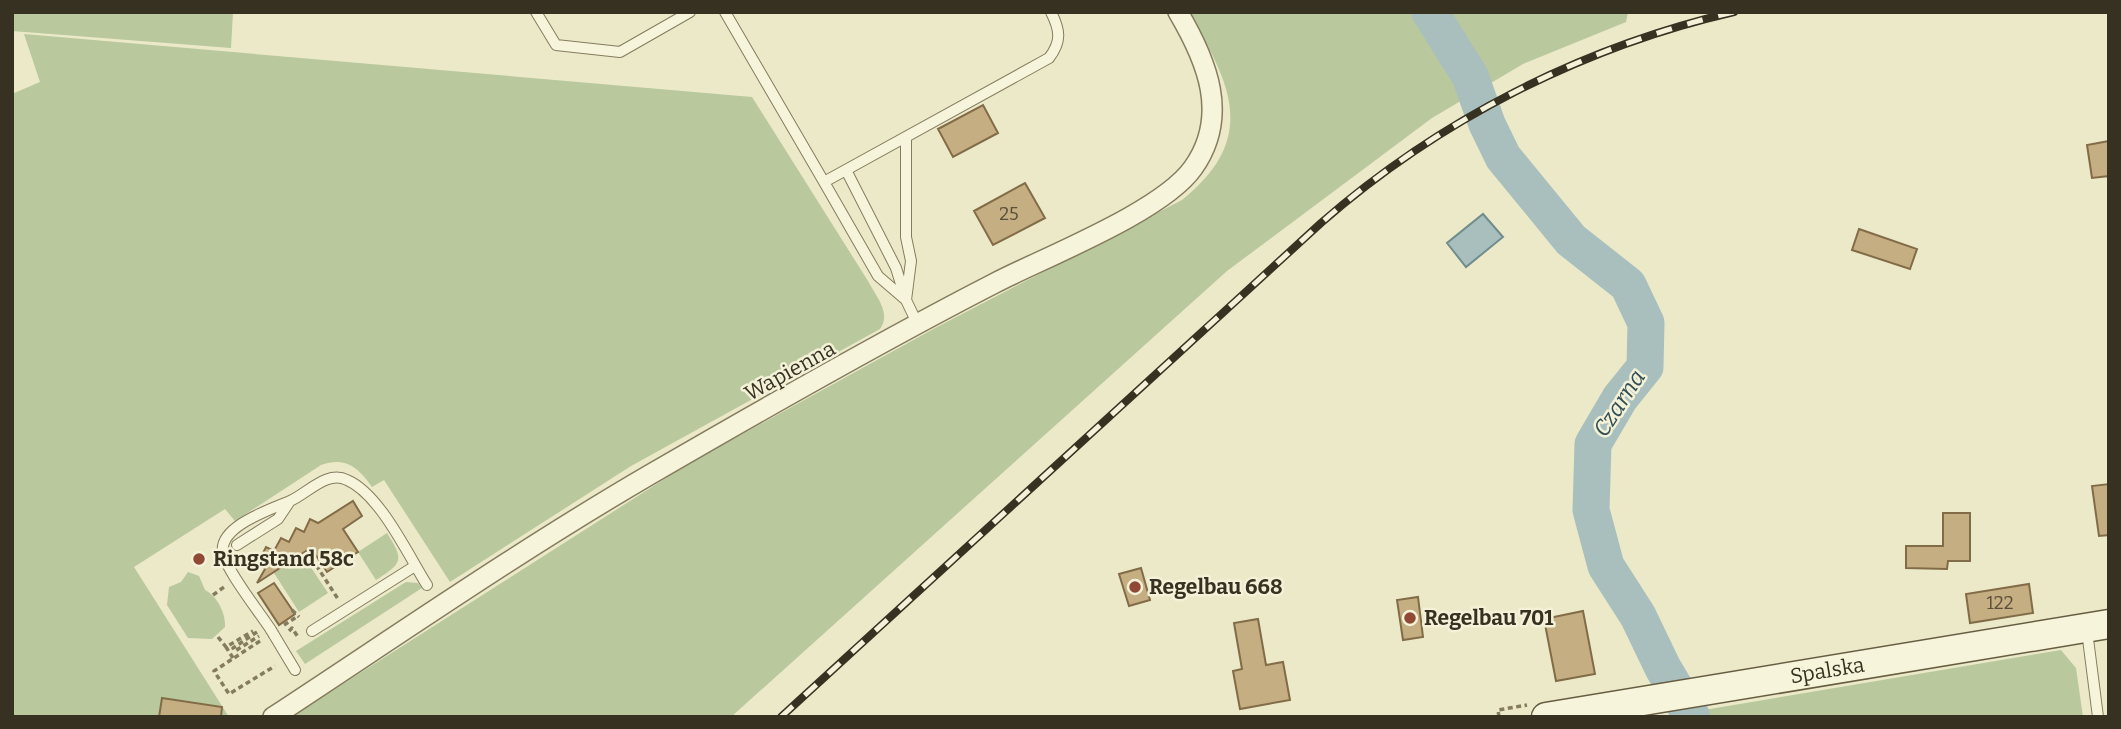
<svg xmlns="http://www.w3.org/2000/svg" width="2121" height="729" viewBox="0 0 2121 729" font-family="Bitter,serif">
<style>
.green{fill:#b9c89d}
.water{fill:#a9bfbe;stroke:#708d8d;stroke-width:2}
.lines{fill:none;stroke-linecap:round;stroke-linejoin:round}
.river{stroke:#a9bfbe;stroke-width:37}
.building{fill:#c5ae82;stroke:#826c47;stroke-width:2}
.lane-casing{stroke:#857c5f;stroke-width:12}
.street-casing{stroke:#857c5f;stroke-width:22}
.secondary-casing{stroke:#675d42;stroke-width:31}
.path{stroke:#857c5f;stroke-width:3.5;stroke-dasharray:5 3.5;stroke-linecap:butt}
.lane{stroke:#f6f4db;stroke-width:10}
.street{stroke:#f6f4db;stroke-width:19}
.secondary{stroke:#f6f4db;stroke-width:28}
.rail-casing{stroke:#373121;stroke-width:8}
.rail{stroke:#f3f1d7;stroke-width:5;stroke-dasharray:16;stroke-linecap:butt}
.lane-bridge-casing{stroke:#857c5f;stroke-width:12;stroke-linecap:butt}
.lane-bridge{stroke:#f6f4db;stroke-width:10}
.poi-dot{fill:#8f4934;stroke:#f3f1d7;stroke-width:2.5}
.labels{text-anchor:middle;stroke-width:5;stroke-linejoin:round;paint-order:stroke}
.number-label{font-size:18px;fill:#5a5039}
.street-label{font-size:21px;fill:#373121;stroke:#f3f1d7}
.poi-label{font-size:21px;font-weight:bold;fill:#373121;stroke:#f3f1d7;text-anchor:start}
.water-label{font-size:23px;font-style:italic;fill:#324f55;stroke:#f3f1d7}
</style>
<rect width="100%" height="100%" fill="#ebe9c8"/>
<path class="green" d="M12,12H233L231,48L12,31Z
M1188,12H1628L1626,22L1523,64L1432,118L1227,271L731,717H291L688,464L937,327L1182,200C1259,138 1231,83 1188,12Z
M24,34L752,97L868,281C875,295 892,313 880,329L631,466L450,582L384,480L372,487C359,468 345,456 321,465L235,521L225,509L134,567L229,717H12V94L40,82Z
M387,533C404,560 403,563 376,580L358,552Z
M302,554L328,593L299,612L274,573Z
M188,572L199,576L205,590C217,596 226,613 225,627L212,639L188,638L167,605L169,587L181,582Z
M406,582L418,583L422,588L305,664L296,651Z
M2061,650L2076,668L2083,717H1662Z"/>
<path class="water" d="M1483,214L1503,237L1466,267L1447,243Z"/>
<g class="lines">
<path class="river" d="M1430,12L1470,76L1487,124L1503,157L1571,240L1628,285L1646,323L1645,367L1620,398L1593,444L1591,510L1606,566L1638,616L1663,668L1692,717"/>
</g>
<path class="building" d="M983,105L998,133L953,157L938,129Z
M2109,141V176L2092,178L2087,145Z
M1025,183L1045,218L993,245L974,211Z
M1859,229L1917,249L1910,269L1852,250Z
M2109,484V535L2099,536L2092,486Z
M353,501L362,516L343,529L358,552L327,572L311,548L257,583L265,569L259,561L266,547L274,551L281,538L289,542L296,528L304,532L310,519L318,523Z
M1943,513H1970V561H1948L1947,569L1906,568V546H1943Z
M1141,568L1150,600L1129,606L1119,574Z
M274,583L295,614L279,625L258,593Z
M2029,584L2033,613L1970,623L1966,594Z
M1418,597L1423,637L1403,640L1397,600Z
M1583,611L1595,674L1556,681L1544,619Z
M1258,619L1266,665L1283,662L1290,700L1240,709L1233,671L1242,669L1234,623Z
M162,698L222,707L221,717H159Z"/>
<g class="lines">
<defs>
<path id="lane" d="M536,12L556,45L620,52L690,12
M725,12L824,182L1049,58C1062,41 1060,30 1051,12
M906,139V237L911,261L906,300
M846,170L896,268L905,297
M824,182L878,276L906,300L918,325
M237,545L278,519L290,501
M271,630C260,613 226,570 223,553C218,526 272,509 290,501C308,493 327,470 347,480C380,494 408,555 427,585
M312,631L415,566
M2087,631L2098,717
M274,635L295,670"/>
<path id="street" d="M273,717C398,635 522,549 651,474C763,409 880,342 995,283C1045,257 1162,212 1193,168C1230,116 1207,61 1178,12"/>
<g id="secondary">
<path id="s1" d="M1546,717L2109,624"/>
</g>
</defs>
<use href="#lane" class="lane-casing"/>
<use href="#street" class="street-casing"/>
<use href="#secondary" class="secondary-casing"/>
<path class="path" d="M307,551L338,599
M213,595L224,587
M292,610L299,617
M284,625L298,616
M289,631L292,628L298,637
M257,632L233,648L235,651L259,636
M218,637L226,647
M260,641L214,671L229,694L275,666
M233,658L226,647L253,631
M1499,717L1498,710L1527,705"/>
<use href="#lane" class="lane"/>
<use href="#street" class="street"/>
<use href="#secondary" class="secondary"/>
<defs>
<path id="rail" d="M781,717L1321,223C1439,120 1582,47 1734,12"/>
</defs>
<use href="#rail" class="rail-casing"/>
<use href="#rail" class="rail"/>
<defs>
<path id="lane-bridge" d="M271,630L274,635"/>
</defs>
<use href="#lane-bridge" class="lane-bridge-casing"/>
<use href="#lane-bridge" class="lane-bridge"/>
</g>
<g class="poi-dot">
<circle cx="199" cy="559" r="7"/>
<circle cx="1135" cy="587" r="7"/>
<circle cx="1410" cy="618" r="7"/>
</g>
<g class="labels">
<g class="number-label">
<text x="1009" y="220">25</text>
<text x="2000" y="609">122</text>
</g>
<g class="street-label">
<text transform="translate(790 371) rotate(-29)" y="7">Wapienna</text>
<text dy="7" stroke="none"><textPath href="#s1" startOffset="285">Spalska</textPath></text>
</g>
<g class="poi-label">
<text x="213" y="566">Ringstand 58c</text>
<text x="1149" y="594">Regelbau 668</text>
<text x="1424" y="625">Regelbau 701</text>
</g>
<g class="water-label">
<text transform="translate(1619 403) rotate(-57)" y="8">Czarna</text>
</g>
</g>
<rect width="2121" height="729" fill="none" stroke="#373121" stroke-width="28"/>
</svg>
